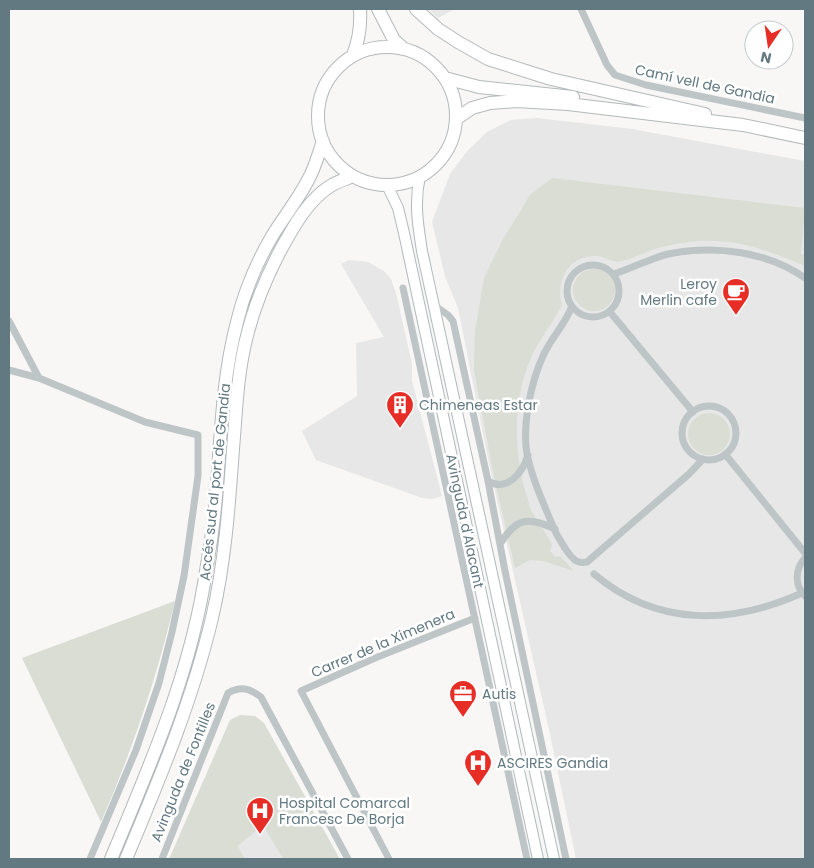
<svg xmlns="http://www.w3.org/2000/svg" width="814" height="868" viewBox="0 0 814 868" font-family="Poppins,sans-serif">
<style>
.built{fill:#e6e7e6}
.green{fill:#d9ddd4}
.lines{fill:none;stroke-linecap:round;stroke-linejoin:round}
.secondary-casing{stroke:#b0b9bc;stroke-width:12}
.highway-casing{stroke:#b4b9bb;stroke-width:14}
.street{stroke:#bec5c7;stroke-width:7}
.secondary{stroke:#fff;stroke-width:10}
.highway{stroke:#fff;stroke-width:12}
.labels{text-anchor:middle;stroke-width:5;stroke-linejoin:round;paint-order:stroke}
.street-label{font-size:14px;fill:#627981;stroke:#fff}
.poi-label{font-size:14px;fill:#627981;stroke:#fff;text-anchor:start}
</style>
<rect width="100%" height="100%" fill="#f8f7f5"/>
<path class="built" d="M429,9H455L438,18Z
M537,118L632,129L805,161V859H576L550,734L491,474L458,308L445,276L432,222L450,174L468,150L487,132L511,120Z
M349,260L368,262L384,271L391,279L396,293L412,364V381L442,496L433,499L422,498L316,460L302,431L357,396L356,343L384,337L341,264Z
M264,824L283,859H245L238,846Z"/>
<path class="green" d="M552,178L805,208L801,254L805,255V266C753,244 719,233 662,247C648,250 636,258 622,261C613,263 606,257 597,256C569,254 555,281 562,305C551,326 536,343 528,365C513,404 514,454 526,494C528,499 529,506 532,512C539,523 546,533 552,545L550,551L555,557L560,556L574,571L543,561L530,560L515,568L494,477L474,370L475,331L484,278L502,241L530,195Z
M573 290a21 21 0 1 1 42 0a21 21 0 1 1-42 0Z
M688 434a21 21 0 1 1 42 0a21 21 0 1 1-42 0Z
M175,601C157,677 132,751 101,822L22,658Z
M240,715L255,716L264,723L340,859H283L263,825L238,846L245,859H169L230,720Z"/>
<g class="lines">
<defs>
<path id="secondary" d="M420,176C414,203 418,225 422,251L554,859
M387,185L398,208L404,233L538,859"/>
<path id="highway" d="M378,9L394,40L404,49
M416,9L438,29L458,42L488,59L551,79L705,114
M318 116a69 69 0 1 1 138 0a69 69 0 1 1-138 0Z
M353,55C359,40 361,25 360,9
M445,78L479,87L573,97
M456,119L472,108L490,103L516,101L568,104L743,125L805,138
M111,859C150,765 191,673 206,571C211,543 215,513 217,484C221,430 223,375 237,322C244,293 256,264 271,238C282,219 298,200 308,180C315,168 318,155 323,141
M126,859C159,780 192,702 212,618C225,563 229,505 233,449C236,414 237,379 245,344C252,312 264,282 279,253C292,229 308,199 332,185C339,181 346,179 353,176"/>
</defs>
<use href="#secondary" class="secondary-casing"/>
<use href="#highway" class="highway-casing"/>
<path class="street" d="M581,9L607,65L615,75L646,85L805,118
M567 291a26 26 0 1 1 52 0a26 26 0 1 1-52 0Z
M614,274C632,268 649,259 668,254C714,245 767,251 805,278
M403,288L527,859
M434,305L448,315L453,321L488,481L505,571L566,859
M572,306C565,325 551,338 543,356C531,382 522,425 527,454C533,482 545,507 556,533C560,540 571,561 579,562C581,563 585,562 587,562L689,474L703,459
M610,312L693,412
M9,321L39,378
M9,370L39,378L145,422L198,435V476L184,576L172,632L159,683L136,750L90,859
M682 433a27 27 0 1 1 54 0a27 27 0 1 1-54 0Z
M725,454L805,553
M488,481C507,493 523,472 528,455
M500,544C517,518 526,516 555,529
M594,574C657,627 731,625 802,593
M805,596C794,585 795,569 805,558
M162,859L228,693C241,686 249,688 261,697L348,859
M389,859L301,691L375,658L475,618"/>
<use href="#secondary" class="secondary"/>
<use href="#highway" class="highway"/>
</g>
<defs>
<symbol id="cafe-pin" viewBox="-11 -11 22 30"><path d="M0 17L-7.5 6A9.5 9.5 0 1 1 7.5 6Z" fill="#e72e26" stroke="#fff"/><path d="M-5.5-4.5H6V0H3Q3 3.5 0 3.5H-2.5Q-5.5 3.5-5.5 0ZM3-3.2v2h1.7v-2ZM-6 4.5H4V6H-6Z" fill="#fff"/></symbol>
<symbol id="building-pin" viewBox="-11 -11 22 30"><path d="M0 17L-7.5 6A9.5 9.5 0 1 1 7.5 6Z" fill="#e72e26" stroke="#fff"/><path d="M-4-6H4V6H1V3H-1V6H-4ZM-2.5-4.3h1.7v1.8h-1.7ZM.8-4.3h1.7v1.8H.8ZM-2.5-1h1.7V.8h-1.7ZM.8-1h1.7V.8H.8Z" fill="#fff"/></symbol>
<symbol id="office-pin" viewBox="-11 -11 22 30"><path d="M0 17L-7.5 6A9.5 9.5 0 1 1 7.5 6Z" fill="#e72e26" stroke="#fff"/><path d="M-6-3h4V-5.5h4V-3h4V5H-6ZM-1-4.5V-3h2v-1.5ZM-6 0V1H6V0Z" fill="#fff"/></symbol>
<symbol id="hospital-pin" viewBox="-11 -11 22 30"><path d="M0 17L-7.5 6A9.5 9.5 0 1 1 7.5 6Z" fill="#e72e26" stroke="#fff"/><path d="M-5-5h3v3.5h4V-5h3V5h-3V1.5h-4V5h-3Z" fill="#fff"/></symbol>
</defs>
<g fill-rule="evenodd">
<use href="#cafe-pin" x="720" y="276" width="32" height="43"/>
<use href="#building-pin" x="384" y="389" width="32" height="43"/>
<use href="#office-pin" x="447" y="678" width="32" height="43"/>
<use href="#hospital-pin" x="462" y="747" width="32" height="43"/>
<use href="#hospital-pin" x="244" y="795" width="32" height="43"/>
</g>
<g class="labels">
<g class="street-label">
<text transform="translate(705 84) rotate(12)" y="5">Camí vell de Gandia</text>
<text transform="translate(215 482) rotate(-84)" y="5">Accés sud al port de Gandia</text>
<text transform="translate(465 521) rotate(78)" y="5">Avinguda d'Alacant</text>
<text transform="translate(383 643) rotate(-23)" y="5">Carrer de la Ximenera</text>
<text transform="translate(183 772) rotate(-68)" y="5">Avinguda de Fontilles</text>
</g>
<g class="poi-label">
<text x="717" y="289" text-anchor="end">Leroy<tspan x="717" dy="16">Merlin cafe</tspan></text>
<text x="419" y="410">Chimeneas Estar</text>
<text x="482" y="699">Autis</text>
<text x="497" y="768">ASCIRES Gandia</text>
<text x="279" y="808">Hospital Comarcal<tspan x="279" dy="16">Francesc De Borja</tspan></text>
</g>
</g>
<rect width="814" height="868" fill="none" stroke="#627981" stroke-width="20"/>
<g transform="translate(769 45) rotate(193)"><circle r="24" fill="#ffffff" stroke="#c0c9cd"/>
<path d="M0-4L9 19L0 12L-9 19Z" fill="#e72e26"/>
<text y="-8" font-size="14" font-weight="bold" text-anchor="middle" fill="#627981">N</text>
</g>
</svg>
